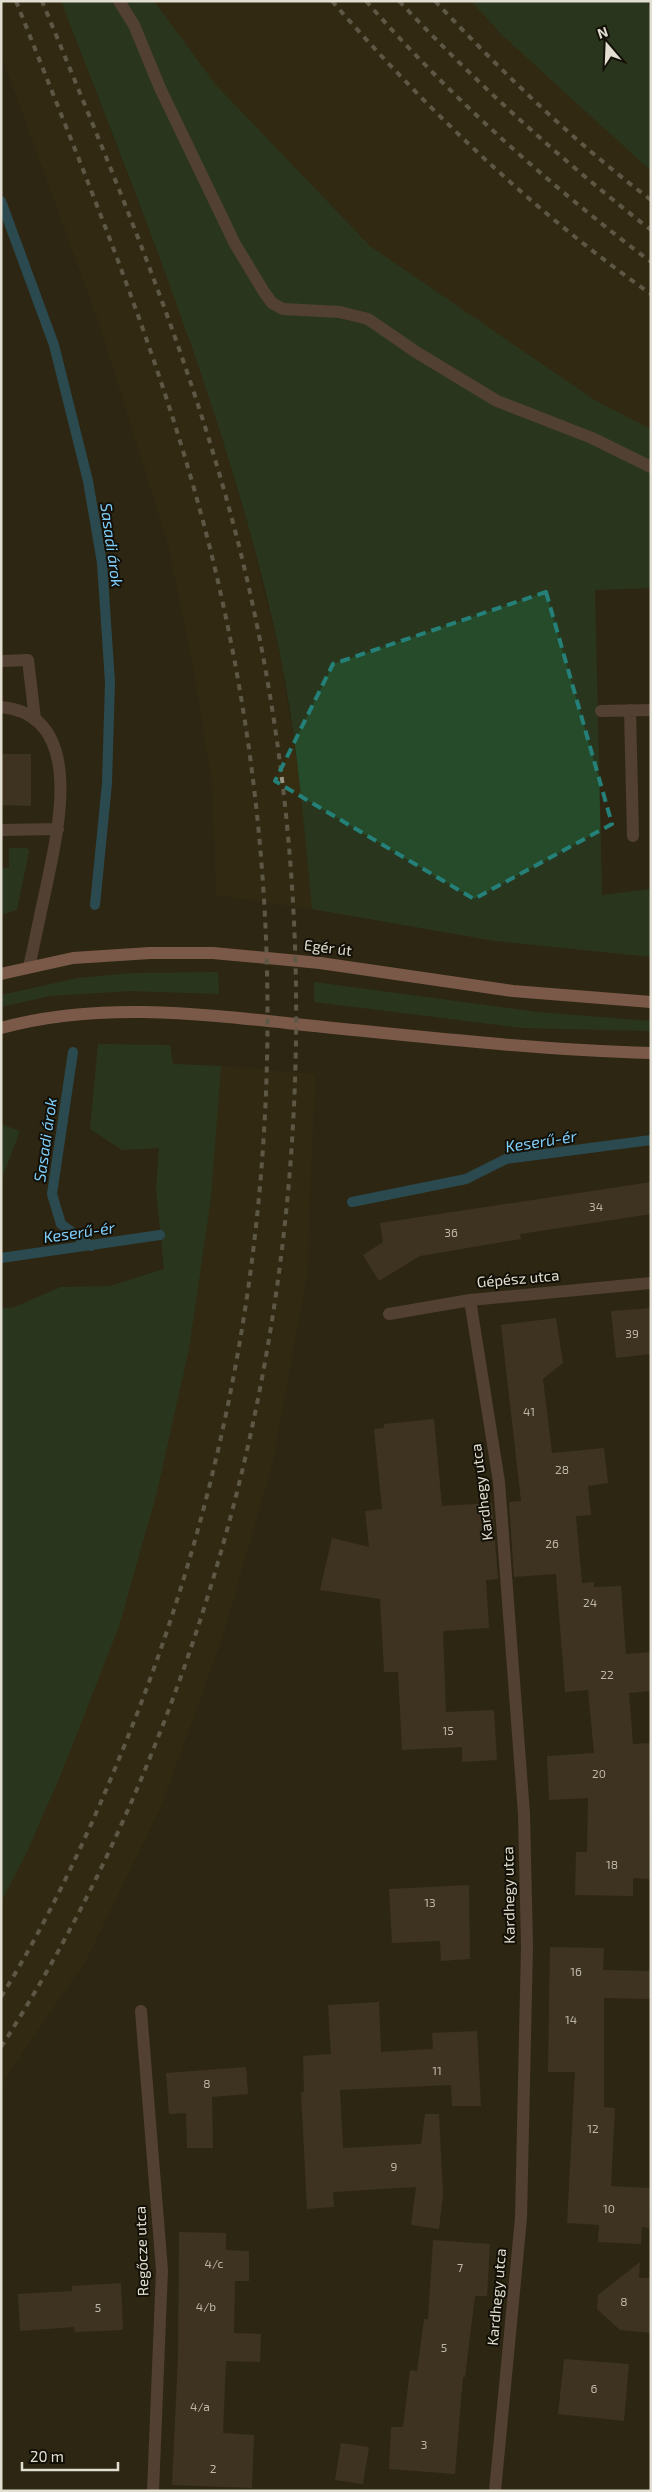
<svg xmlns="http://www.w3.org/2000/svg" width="652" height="2492" viewBox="0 0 652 2492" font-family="'Exo 2',sans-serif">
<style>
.built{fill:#372d10}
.green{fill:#254b2a}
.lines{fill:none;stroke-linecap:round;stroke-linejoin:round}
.stream{stroke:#27759c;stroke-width:10}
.building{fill:#524231}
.minor{stroke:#7f605a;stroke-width:12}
.major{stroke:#d8978b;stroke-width:12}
.rail{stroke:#989383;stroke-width:4;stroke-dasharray:6 6;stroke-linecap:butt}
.marked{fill:none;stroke:#248078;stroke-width:4;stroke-dasharray:10 6;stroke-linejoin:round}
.labels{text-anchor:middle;stroke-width:4;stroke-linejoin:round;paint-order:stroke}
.number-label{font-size:12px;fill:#beb7a9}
.street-label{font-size:15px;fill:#e2ded1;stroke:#131007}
.water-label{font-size:16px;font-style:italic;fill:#7ecdfa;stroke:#131007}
</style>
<rect width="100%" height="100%" fill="#2e2612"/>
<path class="built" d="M1,1H61L176,301L211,401L247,522L280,655L301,787L312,909L216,895L213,792L194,670L168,544L100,326L1,54Z
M154,1H471L501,34L651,171V429L596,401L370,246L215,84Z
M221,1066L315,1074L307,1275L272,1465L221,1642L162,1804L87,1959L1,2084V1902L26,1854L61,1774L157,1492L189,1349L211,1198Z"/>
<path class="green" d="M61,1H154L215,84L370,246L596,401L651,429V588L595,590L602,895L651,889V957L495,941L312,909C304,824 297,738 280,654C232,429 144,216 61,1Z
M471,1H646L651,9V171L501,34Z
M9,848H27L29,851L17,910L1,915V868H9Z
M218,972L219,994L130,991L50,996L1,1007V995L78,978L132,973Z
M314,982L537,1012L651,1021V1031L523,1028L314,1002Z
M98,1044L170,1045L173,1064L221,1066L211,1198L189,1349L157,1492L119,1626L61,1774L26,1854L1,1902V1308H12L61,1287L110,1286L164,1269L156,1189L159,1148L122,1150L90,1129Z
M1,1124L20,1131L2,1178L1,1177Z"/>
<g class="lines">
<path class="stream" d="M1,201L54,345L88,481L102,563L110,682L107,783L95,905
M73,1052L52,1194L61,1224L91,1246
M352,1202L466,1179L506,1159L651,1140
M1,1258L160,1235"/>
</g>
<path class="building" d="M1,754H31V806L1,805Z
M651,1182V1214L520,1234L521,1239L420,1256L379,1281L363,1255L383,1242L380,1223Z
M651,1308V1354L616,1358L611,1311Z
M556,1318L563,1363L543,1379L552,1453L604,1448L608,1483L588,1486L591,1515L576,1516L582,1583L594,1582V1587L621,1586L626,1654L651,1652V1691L629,1693L633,1744L651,1743L649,1879L633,1878V1896L575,1895L576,1852H587L588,1798L549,1800L547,1756L594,1753L588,1690L565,1692L556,1574L514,1577L509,1502L521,1501L501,1325Z
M434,1419L442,1506L492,1503L498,1579L486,1580L489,1628L443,1631L446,1712L494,1710L497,1760L462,1762V1747L402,1750L398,1672H384L380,1599L320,1590L332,1538L369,1547L365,1511L382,1509L374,1429L384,1428V1424Z
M469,1885L470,1959L441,1961L440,1941L392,1943L389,1889Z
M550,1947L604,1948L603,1970L651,1971V1999L604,1998V2107L615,2108L611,2186L651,2188L649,2228L642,2227L641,2244L598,2242L599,2225L567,2223L575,2072H548Z
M379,2002L381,2052L433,2049L432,2033L477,2031L481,2106H452L451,2085L340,2090L343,2148L421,2144L425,2114H439L443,2195L439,2229L411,2225L416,2187L333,2192L334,2207L307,2209L301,2092H304L303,2056L331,2054L328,2005Z
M246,2067L248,2094L212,2097L213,2148H187L186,2113L169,2114L166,2073Z
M179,2232L226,2233V2250L249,2251V2281H235L234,2333L261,2334L260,2362L226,2361L223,2433L254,2435L252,2488L172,2485L178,2357Z
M433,2240L490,2244L487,2296H475L465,2377H463L455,2474L389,2469L391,2427H403L410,2370L417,2371L424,2319H428Z
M640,2262L639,2278H651V2333L620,2330L597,2309L598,2295Z
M121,2283L123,2330L75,2332L74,2327L20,2331L18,2294L72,2291V2286Z
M564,2359L629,2364L624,2421L558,2414Z
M341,2443L369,2447L363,2484L335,2480Z"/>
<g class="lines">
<path class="minor" d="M119,1L134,25L160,88L235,244L264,292L272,303L283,309L340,312L368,319L416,352L497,401L592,438L651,467
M1,661L28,660L35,719
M1,707C88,715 57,834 46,888C40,915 35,941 29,967
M630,710L633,836
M601,711L651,710
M1,830L58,829
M470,1300L499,1482L524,1814L527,1946L521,2218L495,2491
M389,1314L470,1300L651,1283
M141,2011L162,2270L153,2491"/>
<path class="major" d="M1,974L73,958L150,953H213L320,963L513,991L651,1002
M1,1028C106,999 217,1016 324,1027C433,1038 541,1050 651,1053"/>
<path class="rail" d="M332,1C425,108 534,212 651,294
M366,1C451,98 548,184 651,262
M399,1C477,84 561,160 651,230
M435,1C502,72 573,141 651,200
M1,1997C54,1911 96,1818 133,1724C273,1369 305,978 223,604C178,396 94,198 16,1
M1,2047C63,1951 115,1847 157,1740C306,1365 337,951 242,558C195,366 117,183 42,1"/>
</g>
<path d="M0 0H652V2492H0ZM546,592L612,824L474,899L275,781L333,664Z" fill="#2e2612" fill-opacity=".55" fill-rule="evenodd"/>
<path class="marked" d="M546,592L612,824L474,899L275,781L333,664Z"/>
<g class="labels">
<g class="number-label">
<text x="596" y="1211">34</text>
<text x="451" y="1237">36</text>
<text x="632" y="1338">39</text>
<text x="529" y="1416">41</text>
<text x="562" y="1474">28</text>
<text x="552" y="1548">26</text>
<text x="590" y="1607">24</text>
<text x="607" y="1679">22</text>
<text x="448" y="1735">15</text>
<text x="599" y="1778">20</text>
<text x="612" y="1869">18</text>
<text x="430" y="1907">13</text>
<text x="576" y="1976">16</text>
<text x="571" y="2024">14</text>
<text x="437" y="2075">11</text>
<text x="207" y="2088">8</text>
<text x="593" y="2133">12</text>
<text x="394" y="2171">9</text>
<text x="609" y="2213">10</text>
<text x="214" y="2268">4/c</text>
<text x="460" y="2272">7</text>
<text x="624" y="2306">8</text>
<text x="206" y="2311">4/b</text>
<text x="98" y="2312">5</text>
<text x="444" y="2352">5</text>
<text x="594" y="2393">6</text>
<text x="200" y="2411">4/a</text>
<text x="424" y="2449">3</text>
<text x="213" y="2473">2</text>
</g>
<g class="street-label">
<text transform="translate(328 948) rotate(7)" y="5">Egér út</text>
<text transform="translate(518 1279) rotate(-5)" y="5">Gépész utca</text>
<text transform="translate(482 1492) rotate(-97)" y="5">Kardhegy utca</text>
<text transform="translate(509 1895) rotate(-91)" y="5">Kardhegy utca</text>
<text transform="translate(142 2251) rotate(-92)" y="5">Regőcze utca</text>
<text transform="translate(497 2297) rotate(-85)" y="5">Kardhegy utca</text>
</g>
<g class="water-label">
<text transform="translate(112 545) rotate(82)" y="6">Sasadi árok</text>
<text transform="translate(45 1140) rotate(-82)" y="6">Sasadi árok</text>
<text transform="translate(541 1141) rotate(-9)" y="6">Keserű-ér</text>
<text transform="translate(79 1232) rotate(-8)" y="6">Keserű-ér</text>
</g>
</g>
<rect width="652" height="2492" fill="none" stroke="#e2ded1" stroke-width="5"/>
<g transform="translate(607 45) rotate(341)" stroke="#131007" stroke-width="4" paint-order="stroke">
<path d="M0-4L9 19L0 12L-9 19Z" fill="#e2ded1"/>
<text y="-8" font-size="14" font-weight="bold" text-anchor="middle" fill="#e2ded1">N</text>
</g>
<path d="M22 2462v8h96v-8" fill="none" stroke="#e2ded1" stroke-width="2.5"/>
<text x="30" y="2462" font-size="15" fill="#e2ded1" stroke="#131007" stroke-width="4" paint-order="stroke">20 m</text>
</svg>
